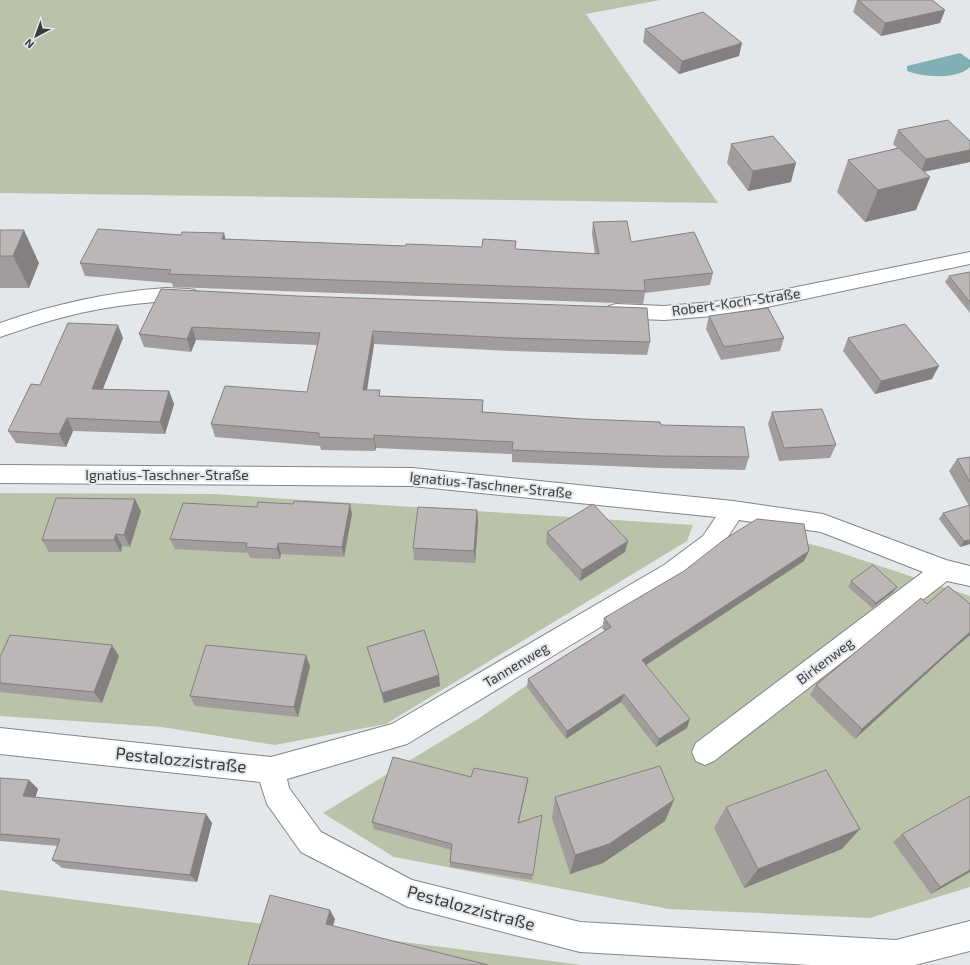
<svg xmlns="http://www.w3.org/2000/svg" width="970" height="965" viewBox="0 0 970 965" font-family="'Exo 2',sans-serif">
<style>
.green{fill:#bbc2aa}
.water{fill:#80b0b3}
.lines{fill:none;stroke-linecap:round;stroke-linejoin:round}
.street-casing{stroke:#838588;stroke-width:2}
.street{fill:#fff;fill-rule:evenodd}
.wall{fill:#a19d9d}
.shaded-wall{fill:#83807f}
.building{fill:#bbb7b6;stroke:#83807f}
.labels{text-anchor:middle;stroke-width:4;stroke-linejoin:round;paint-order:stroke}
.street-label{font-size:14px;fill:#3a3b3c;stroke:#e3e7e9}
.near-street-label{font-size:17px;fill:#3a3b3c;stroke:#e3e7e9}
</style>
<rect width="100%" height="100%" fill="#e3e7e9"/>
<path class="green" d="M0,0H660L586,14L718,203L0,193Z
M0,493L213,494L693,525L687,541L386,724L275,745L162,727L0,716Z
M753,529L829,549L970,596V887L870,918L669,909L394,857L323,813L478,719Z
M0,890L582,965H0Z"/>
<path class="water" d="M960,53L970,60V67C958,80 922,77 907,71V66Z"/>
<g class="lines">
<defs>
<path id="street" d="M970,252V264L767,307L713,316L664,320L616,318L609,316L606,311L609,306L616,304L664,306L713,302L767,293Z
M166,288L188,289L195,290L197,295L195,300L188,301C140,301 93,308 46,322C31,326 16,332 0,337V323C54,304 109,292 166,288Z
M0,465L412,468L733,501L823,514L946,560L970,566V586L947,581L714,761L705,765L696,761L692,752L696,743L923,572L821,532L739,520L719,550L680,579L407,744L287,779L289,788L321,832L412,880L580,922L896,940L970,921V951L915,965H810L580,952L408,907L301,852L267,804L260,782L0,754V728L271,757L392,724L664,565L703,536L716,517L412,486L0,483Z"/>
</defs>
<use href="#street" class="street-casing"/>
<use href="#street" class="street"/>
</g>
<path class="wall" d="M857,0H932L945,10L940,23L881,36L853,12Z
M645,29L739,56L679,74L643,42Z
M898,130L970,162L924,172L916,210L865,222L837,192L848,160L897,148L893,144Z
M731,144L791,182L748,191L727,163Z
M593,222L631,242L713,273L710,285L645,293L643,304L173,287L172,283L85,276L80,263L181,235L224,233L225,239L406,246L516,249L595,254L592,234Z
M0,230L39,263L29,288H0Z
M970,272V313L945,282L949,276Z
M161,289L650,342L647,355L511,351L374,344L367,390L381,396L483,400V412L661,425L749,457L745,470L660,468L512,462V454L376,448L375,451L321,450L320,446L215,437L211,424L307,392L317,345L196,340L191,352L144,347L139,334Z
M709,316L784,338L780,351L721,360L706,329Z
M123,338L103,389L169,391L174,404L165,434L73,431L66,447L16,443L8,431L40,385Z
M848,338L932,379L875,394L843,351Z
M772,412L836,445L830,458L779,461L768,424Z
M970,457V544L960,547L939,519L943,513L969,506L949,471L957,459Z
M477,510L478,522L475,563L414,560L413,548Z
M141,511L130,547L122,546L121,552H49L42,540Z
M352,514L344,557L281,554L280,559L250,558L248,553L175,549L170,539Z
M547,532L628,541L625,552L580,581L546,544Z
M809,551L804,561L646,665L687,728L656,747L621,702L566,739L527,687L528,679L605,631L602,628L604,618Z
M851,581L893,592L872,608L848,587Z
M927,604H970V635L950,652L855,739L810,695L816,685Z
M367,647L440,686L384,703L370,657Z
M119,656L102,703L0,692V657Z
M310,666L298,717L195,706L190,696Z
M471,777L528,778L527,785L519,822L542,815L532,880L450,867V862L452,850L374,829L372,822Z
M0,778L29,780L38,789L35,798L206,814L212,823L197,882L62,868L52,860L58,846L0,841Z
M970,796V872L931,894L893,842L902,834Z
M555,797L674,800L665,821L603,863L570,874L552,818Z
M726,807L842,849L744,888L714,828Z"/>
<path class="shaded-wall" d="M945,10L940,23L881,36L885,23Z
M742,43L739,56L679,74L682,61Z
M970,150V162L921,172L926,159Z
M796,163L791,182L748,191L753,171Z
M930,177L916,210L865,222L878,190Z
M24,230L39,263L29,288L13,256Z
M224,233L227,246L222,239Z
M118,325L123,338L98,401L92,389Z
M192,327L196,340L191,352L187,339Z
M373,331L374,344L365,402L363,390Z
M939,366L932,379L875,394L881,381Z
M169,391L174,404L165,434L160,422Z
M67,418L73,431L66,447L59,434Z
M374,435L376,448L375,451L374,439Z
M135,499L141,511L130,547L124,535Z
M350,504L352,514L344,557L342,547Z
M477,510L478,522L475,563L474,551Z
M116,534L122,546L121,552L114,540Z
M970,540V544L960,547L964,541Z
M628,541L625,552L580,581L582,570Z
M278,543L281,554L280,559L277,549Z
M809,551L804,561L640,669L642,660Z
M897,587L893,592L872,608L876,603Z
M970,632V635L950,652L855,739L862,729Z
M112,645L119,656L102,703L94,692Z
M306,655L310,666L298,717L294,707Z
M439,675L440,686L384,703L382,693Z
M624,694L621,702L566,739L567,731Z
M690,719L687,728L656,747L659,739Z
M528,778L527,785L517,829L518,823Z
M29,780L38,789L33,805L23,796Z
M674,800L665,821L603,863L570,874L575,855Z
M206,814L212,823L197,882L190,875Z
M860,829L842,849L744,888L758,869Z
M970,870V872L931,894L940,887Z
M330,910L335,919L331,933L326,924Z"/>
<path class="building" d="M858,0H932L945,10L885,23Z
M703,12L742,43L682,61L645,29Z
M948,120L970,141V150L926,159L898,130Z
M773,136L796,163L753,171L731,144Z
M899,148L930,177L878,190L848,160Z
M627,221L631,242L694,232L713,273L644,280L645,291L169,274L171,270L80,263L98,229L181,235L182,232L224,233L222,239L406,246V244L482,247L483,239L516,241L515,249L599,254L593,222Z
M0,230H24L13,256H0Z
M970,272V302L949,276Z
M161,289L298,296L647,308L650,342L511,338L373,331L363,390H380L379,396L483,400L482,412L583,419L660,422L661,425L744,427L749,457L663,456L512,450L513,442L374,435V439L319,437V433L211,424L225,386L307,392L320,333L192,327L187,339L139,334Z
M768,308L784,338L724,347L709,316Z
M68,323L118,325L92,389L169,391L160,422L67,418L59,434L8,431L31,384L40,385Z
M905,324L939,366L881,381L848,338Z
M822,409L836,445L784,448L772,412Z
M970,457V482L957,459Z
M56,498L135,499L124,535L116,534L114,540H42Z
M294,501L350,504L342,547L278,543L277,549L246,547L247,543L170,539L183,503L257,507L258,502L293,504Z
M593,504L628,541L582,570L547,532Z
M970,505V540L964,541L943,513Z
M418,507L477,510L474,551L413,548Z
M757,519L804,524L809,551L642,660L690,719L659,739L624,694L567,731L528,679L611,627L604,618L684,571L725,539Z
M873,565L897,587L876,603L851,581Z
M948,586L970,604V632L862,729L816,685L921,598L927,604Z
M424,630L439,675L382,693L367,647Z
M10,635L112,645L94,692L0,683V657Z
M206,645L306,655L294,707L190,696Z
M393,757L471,777L474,768L528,778L518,823L542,815L533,875L450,862L452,844L372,822Z
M660,766L674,800L609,844L575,855L555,797Z
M826,770L860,829L758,869L726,807Z
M0,778L29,780L23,796L206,814L190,875L52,860L60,839L0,834Z
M970,796V870L940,887L902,834Z
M270,895L330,910L326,924L488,965H248Z"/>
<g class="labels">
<g class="street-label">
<text transform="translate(736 302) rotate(-8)" y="5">Robert-Koch-Straße</text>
<text x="167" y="480">Ignatius-Taschner-Straße</text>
<text transform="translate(491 485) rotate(6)" y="5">Ignatius-Taschner-Straße</text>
<text transform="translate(825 661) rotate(-37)" y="5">Birkenweg</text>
<text transform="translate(516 665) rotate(-31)" y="5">Tannenweg</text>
</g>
<g class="near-street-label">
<text transform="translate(181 760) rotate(6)" y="6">Pestalozzistraße</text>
<text transform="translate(471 908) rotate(15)" y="6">Pestalozzistraße</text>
</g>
</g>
<g transform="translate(36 36) rotate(221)" stroke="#e3e7e9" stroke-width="3" paint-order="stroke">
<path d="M0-3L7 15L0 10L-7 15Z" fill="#3a3b3c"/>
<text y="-6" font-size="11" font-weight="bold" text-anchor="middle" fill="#3a3b3c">N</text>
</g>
</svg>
